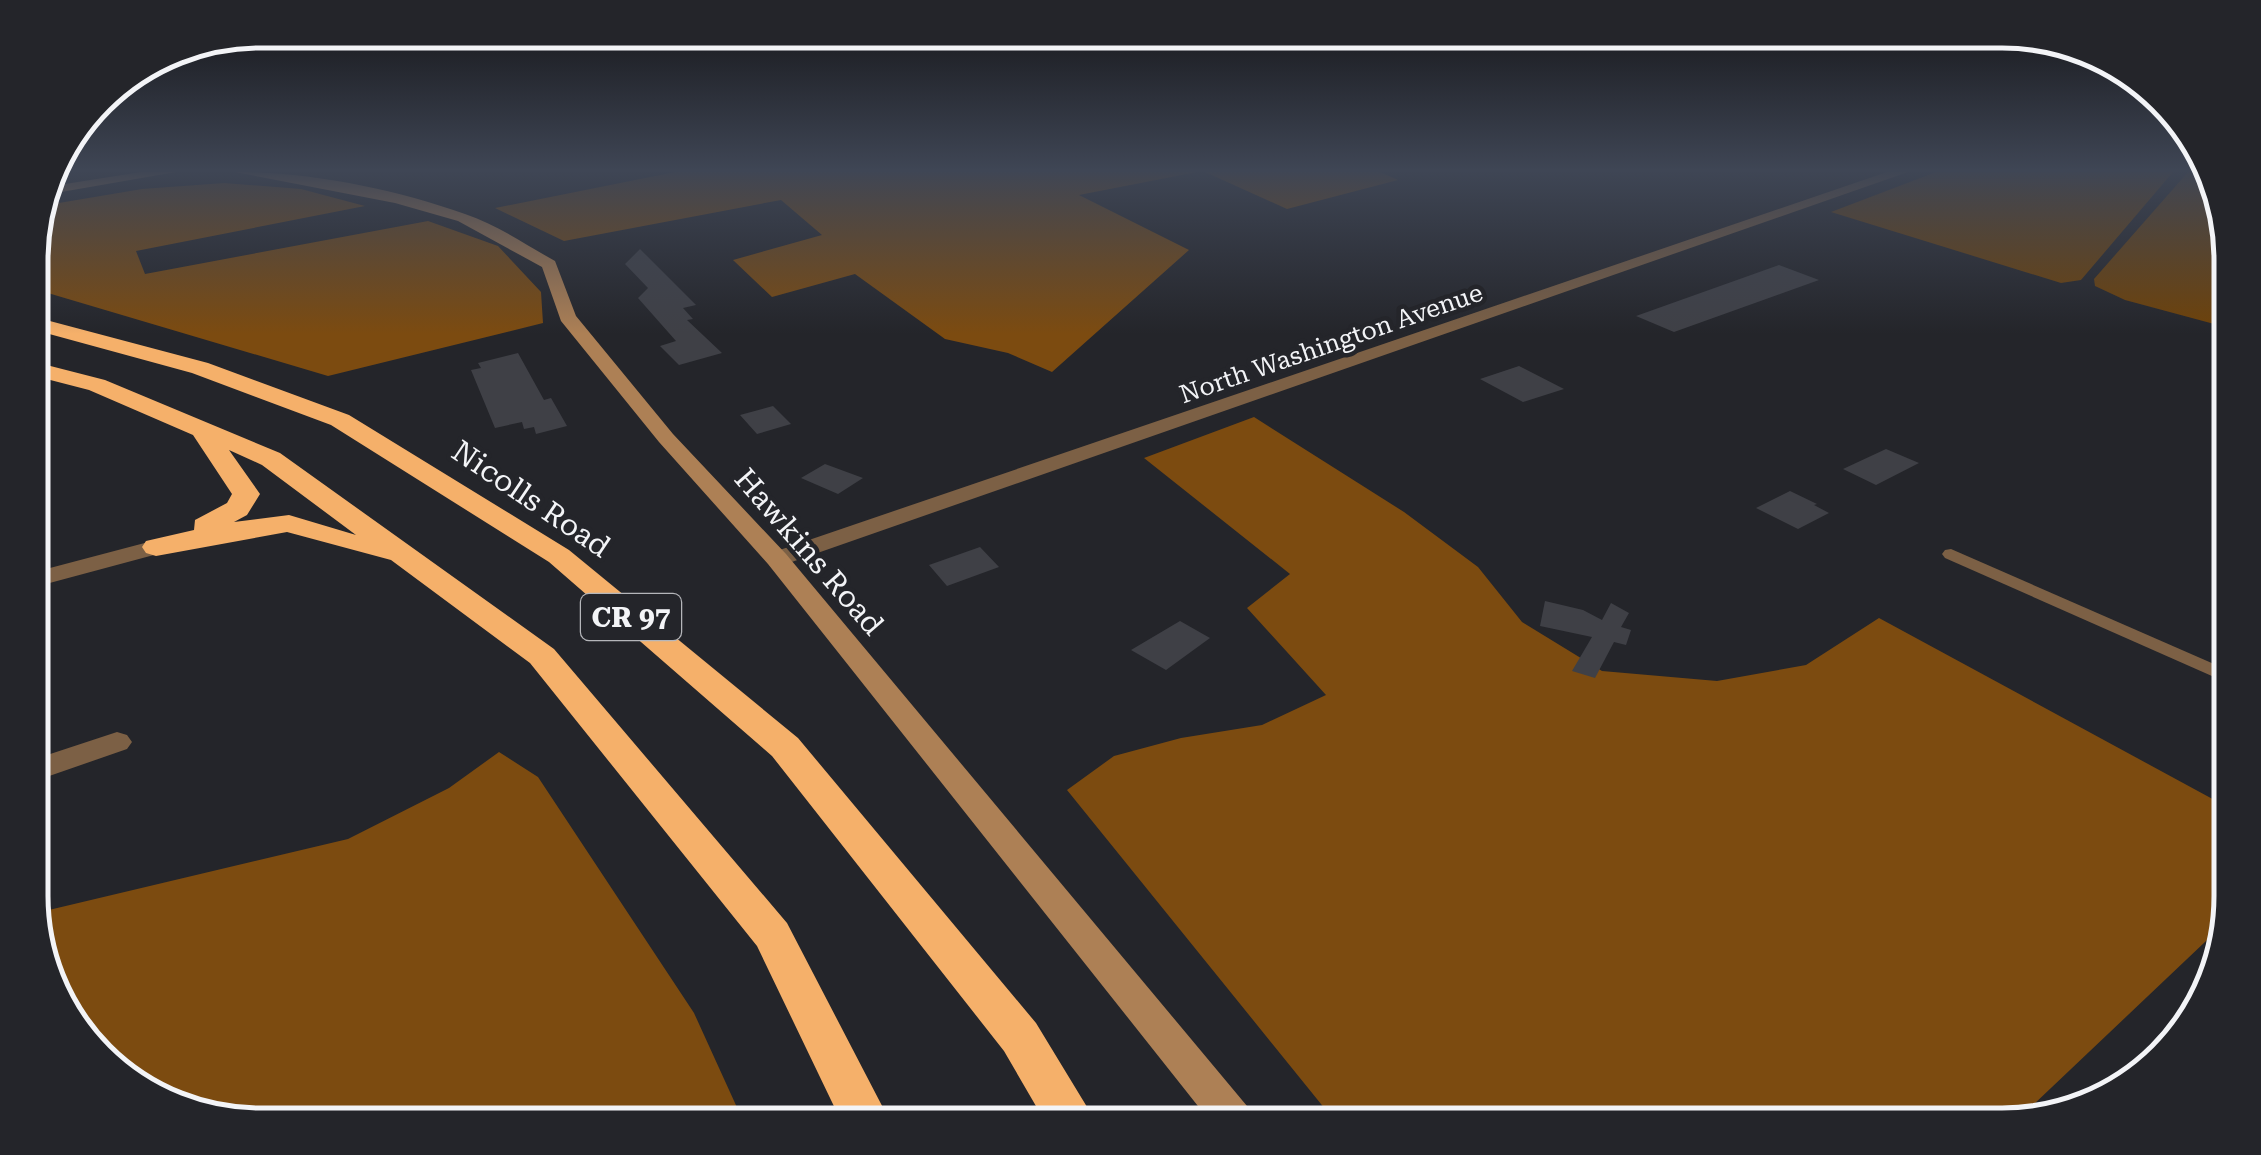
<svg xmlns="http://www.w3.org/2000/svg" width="2261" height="1155" viewBox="0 0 2261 1155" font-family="'Roboto Serif',serif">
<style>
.green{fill:#6f4208}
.forest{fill:#7c4b10}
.building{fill:#3f4046}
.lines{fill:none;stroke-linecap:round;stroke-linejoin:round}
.lane{fill:#7c6045;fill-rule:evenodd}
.street{fill:#7c6045;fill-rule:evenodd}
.secondary{fill:#ad8055;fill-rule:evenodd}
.highway{fill:#f5b06a;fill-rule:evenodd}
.labels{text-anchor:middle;stroke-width:9;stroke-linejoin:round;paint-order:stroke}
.far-street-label{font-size:25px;fill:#f3f4f7;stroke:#24252a}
.shield{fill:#24252a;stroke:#b5b6ba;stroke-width:2.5}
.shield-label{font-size:28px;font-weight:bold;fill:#f3f4f7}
.street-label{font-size:30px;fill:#f3f4f7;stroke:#24252a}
.rim{fill:none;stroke:#f3f4f7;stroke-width:5}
</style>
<rect width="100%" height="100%" fill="#24252a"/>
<path class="green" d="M1936,172H2173L2081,280L2061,283L1831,212Z
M2188,172H2207L2229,230V328L2125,300L2095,286L2094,279Z"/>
<path class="forest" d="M675,172H1197L1079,195L1189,250L1052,372L1008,353L945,339L855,274L772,297L733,260L822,235L781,200L564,241L495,208Z
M1205,172H1380L1398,180L1287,209Z
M224,183L301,189L365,206L136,251L145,274L428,221L498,246L541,292L543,323L328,376L31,288V244L41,206L142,189Z
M1254,417L1404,512L1478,567L1522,622L1602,671L1717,681L1806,665L1879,618L2231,809V896L2225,923L2012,1125H1338L1067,790L1114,756L1181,738L1262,725L1326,695L1247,608L1290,574L1144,458Z
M499,752L538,777L694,1013L745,1125H260L158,1101L77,1035L32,926V914L348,839L449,788Z"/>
<path class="building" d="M640,249L696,305L683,308L693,319L687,320L722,353L679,365L660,346L676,341L638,298L648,288L625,264Z
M1779,265L1819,280L1674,332L1636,316Z
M518,353L544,400L551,398L567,426L536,434L534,427L524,429L522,422L495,428L471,370L481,368L478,363Z
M1519,366L1564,389L1523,402L1480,379Z
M773,406L791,424L757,434L740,415Z
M1886,449L1919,463L1876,485L1843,469Z
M825,464L863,478L838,494L801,478Z
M1790,491L1817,504L1814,505L1829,513L1798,529L1756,508Z
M980,547L999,567L947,586L929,565Z
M1545,601L1583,610L1602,620L1611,603L1629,613L1621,627L1631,630L1626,645L1614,642L1595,678L1572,671L1592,637L1540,626Z
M1180,621L1210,638L1166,670L1131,650Z"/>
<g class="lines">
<path class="lane" d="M1951,549L2230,671V684L1945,558L1942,554L1945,550Z"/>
<path class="street" d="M1887,172H1908L786,564L777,566L765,559L768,554Z
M156,540L168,547L165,552L31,588V573Z
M117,732L127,735L132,742L127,749L32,782V760Z"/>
<path class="secondary" d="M141,172H176L44,195L46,187Z
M235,172C310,172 394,189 465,214C496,224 526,245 555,261L576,316L673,434L786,554L1252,1112L1258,1125H1213L768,564L659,442L561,321L542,267L458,221L395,203Z"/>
<path class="highway" d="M31,316L208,363L349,415L569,550L798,738L1036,1023L1098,1125H1047L1004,1051L772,756L549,562L331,425L192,373L31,329Z
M31,361L105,380L280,453L554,649L787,923L892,1125H843L757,946L530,663L391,560L287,532L156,556L146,553L142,547L146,541L194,530L195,520L227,503L232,494L193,435L89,390L31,375ZM229,450L262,465L356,535L289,515L234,522L247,515L260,494Z"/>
</g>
<linearGradient id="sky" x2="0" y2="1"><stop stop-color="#141417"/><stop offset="0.51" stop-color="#3f4655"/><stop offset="1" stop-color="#3f4655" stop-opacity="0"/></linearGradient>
<rect width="2261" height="334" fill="url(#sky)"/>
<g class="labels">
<g class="far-street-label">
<text transform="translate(1331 343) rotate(-19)" y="9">North Washington Avenue</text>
</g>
<rect class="shield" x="581" y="594" width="100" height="46" rx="8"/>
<g class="shield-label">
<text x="631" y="627">CR 97</text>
</g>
<g class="street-label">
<text transform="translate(531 499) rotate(34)" y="10">Nicolls Road</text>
<text transform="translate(809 552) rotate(49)" y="10">Hawkins Road</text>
</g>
</g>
<path d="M0 0H2261V1155H0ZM260 48H2002A212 212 0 0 1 2214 260V896A212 212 0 0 1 2002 1108H260A212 212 0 0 1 48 896V260A212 212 0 0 1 260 48Z" fill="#24252a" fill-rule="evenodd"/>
<path class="rim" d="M260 48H2002A212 212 0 0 1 2214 260V896A212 212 0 0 1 2002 1108H260A212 212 0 0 1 48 896V260A212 212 0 0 1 260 48Z"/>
</svg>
